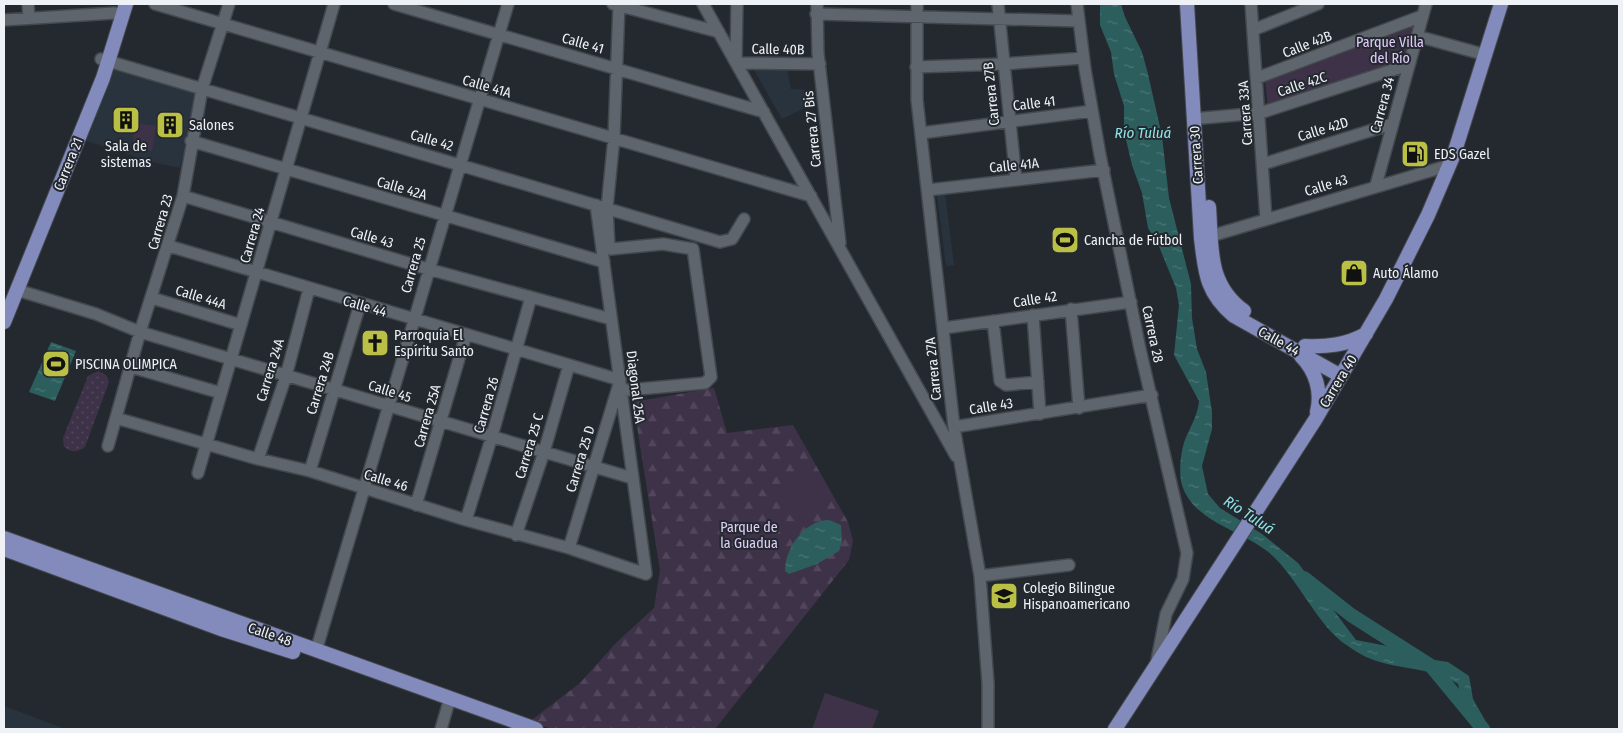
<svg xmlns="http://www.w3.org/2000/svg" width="1623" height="733" viewBox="0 0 1623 733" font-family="'Fira Sans Condensed',sans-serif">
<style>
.built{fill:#29333e}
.grass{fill:url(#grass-dots)}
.forest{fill:url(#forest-firs)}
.park{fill:#3e3249}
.water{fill:url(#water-ripples)}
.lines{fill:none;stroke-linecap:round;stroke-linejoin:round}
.river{stroke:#2c5e5e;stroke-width:14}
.minor-casing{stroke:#43484d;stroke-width:14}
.major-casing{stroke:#43484d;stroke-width:16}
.minor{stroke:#5e656c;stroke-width:11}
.major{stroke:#838abc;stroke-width:14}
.labels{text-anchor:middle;stroke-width:4;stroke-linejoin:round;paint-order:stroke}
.park-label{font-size:14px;fill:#e2ccfa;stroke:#242930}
.street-label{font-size:14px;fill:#eef2f6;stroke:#242930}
.poi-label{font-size:14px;fill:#eef2f6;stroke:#242930;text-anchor:start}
.water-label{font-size:15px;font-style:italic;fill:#8fe5e5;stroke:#242930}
</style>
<defs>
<pattern id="grass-dots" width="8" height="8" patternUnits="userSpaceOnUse" patternTransform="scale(1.25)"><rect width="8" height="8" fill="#3e3249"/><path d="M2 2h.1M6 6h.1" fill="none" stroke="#51465b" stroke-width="1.8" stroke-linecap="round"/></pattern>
<pattern id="forest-firs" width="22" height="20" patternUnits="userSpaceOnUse" patternTransform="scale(1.25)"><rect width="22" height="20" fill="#3e3249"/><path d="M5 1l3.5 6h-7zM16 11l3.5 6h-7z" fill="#51465b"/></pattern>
<pattern id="water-ripples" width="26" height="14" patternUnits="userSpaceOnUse" patternTransform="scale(1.25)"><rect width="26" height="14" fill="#2c5e5e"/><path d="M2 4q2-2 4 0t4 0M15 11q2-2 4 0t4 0" fill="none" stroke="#4b7676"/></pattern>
</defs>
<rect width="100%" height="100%" fill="#242930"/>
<path class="built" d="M753,68L787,70L791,89L811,90L818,101L782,119Z
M113,70L195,93L180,168L152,162L84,140Z
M945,194L954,265L946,266L937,195Z
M4,706L65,729H4Z"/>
<path class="grass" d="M98,371L106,375L109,382L85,447C78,452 72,453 64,447L63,438L88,376Z"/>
<path class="forest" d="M714,388L727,433L793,425L848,522L853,541L849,560L715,729H553L529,722L580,683L616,643L654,608L660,570L633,402Z"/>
<path class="park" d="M1414,26L1404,61L1268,106L1265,80Z
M135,123L156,126L152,151L132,147Z
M806,472L825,496L811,508L791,484Z
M790,484L810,509L795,521L775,497Z
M825,693L879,711L872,729H812Z"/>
<path class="water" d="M1100,4H1121L1125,17L1142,52L1148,74L1162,136L1169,198L1191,284L1192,318L1197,349L1206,372L1212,412V429L1202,466L1208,494L1220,508L1262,534L1298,563L1356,640L1408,650L1428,659L1448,662L1469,676L1473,699L1490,729H1477L1462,702L1458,684C1431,667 1400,670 1371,659C1363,656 1355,651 1348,646C1317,627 1298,576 1267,551C1240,530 1193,521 1182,485C1178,472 1181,445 1188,433C1193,422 1198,413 1199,401L1174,355L1179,305L1176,288L1158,244L1148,228L1142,193L1132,165L1124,131V106L1114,74L1111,52L1100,25Z
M51,342L76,351L55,401L29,392Z
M829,520L841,525L842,542L839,551L817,564L789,574L785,571C785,549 804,520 829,520Z"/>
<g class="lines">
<path class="river" d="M1304,578L1351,615L1431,666L1483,729"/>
<defs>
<path id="minor" d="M28,4L29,18
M155,4L811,196
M394,4L764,112
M613,4L719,32
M703,4L956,456
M817,4L818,53L840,243
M917,4V100L954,427L980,576L988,683V729
M998,4L1016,180
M1077,4L1085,69L1100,155L1140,349L1187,553L1183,579L1166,614L1157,660
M1251,4L1266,219
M816,14L1078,21
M4,20L115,13
M1253,30L1318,4
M1417,36L1486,55
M101,59L720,242L732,239L744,219
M736,61L737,4
M736,63L820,64
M916,67L1003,64L1083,58
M1257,78L1422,16
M1203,118L1260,113L1408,65
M921,133L1092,111
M191,141L604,262
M1263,164L1392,124
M1376,185L1426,4
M928,190L1104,170
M183,196L428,269L611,319
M1211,236L1450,165
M169,246L620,380
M17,290L96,314L140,332L632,478
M152,298L241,325
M1071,309L1079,408
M1033,315L1040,414
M993,321L1000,381L1006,385L1038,382
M944,328L1131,302
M131,367L221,393
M617,391L705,383L711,377L693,249L663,244L611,249L609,247L607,208L614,137L619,4
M116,418L258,459L310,471L466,520L569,548L646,574L596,205
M954,427L1152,395
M108,446L140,332L183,196L202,89L229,4
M258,459L286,376L309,289
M310,471L360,304
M198,473L334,4
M416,505L466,335
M466,520L492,436L531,297
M516,535L544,452L569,365
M569,548L619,384
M980,576L1069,565
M316,651L508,4
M441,729L450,698"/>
<path id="major" d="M1187,4L1201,238C1205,272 1206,293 1234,316L1341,376
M1209,207C1212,248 1207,284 1244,311
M4,322L103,78L126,4
M1305,346C1327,347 1346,345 1366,334
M1301,356C1316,371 1322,392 1317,412
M4,538L536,729
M4,549L221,629L293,652
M1115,729L1315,420L1386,299L1428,215L1454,154L1501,4"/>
</defs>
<use href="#minor" class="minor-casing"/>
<use href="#major" class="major-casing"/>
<use href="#minor" class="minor"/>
<use href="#major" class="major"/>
</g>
<defs>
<symbol id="building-square" viewBox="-11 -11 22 22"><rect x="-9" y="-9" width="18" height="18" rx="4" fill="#bac045" stroke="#242930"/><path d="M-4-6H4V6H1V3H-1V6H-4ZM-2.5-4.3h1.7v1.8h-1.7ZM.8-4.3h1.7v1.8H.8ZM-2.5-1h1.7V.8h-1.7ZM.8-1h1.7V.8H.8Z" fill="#111"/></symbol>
<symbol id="fuel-square" viewBox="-11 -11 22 22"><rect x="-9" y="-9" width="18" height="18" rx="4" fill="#bac045" stroke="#242930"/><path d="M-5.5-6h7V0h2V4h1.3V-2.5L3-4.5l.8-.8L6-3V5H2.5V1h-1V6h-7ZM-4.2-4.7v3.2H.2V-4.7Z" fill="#111"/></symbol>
<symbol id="stadium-square" viewBox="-11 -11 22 22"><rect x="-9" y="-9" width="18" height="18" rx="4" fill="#bac045" stroke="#242930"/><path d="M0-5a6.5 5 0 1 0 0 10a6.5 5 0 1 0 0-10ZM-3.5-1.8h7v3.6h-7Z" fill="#111"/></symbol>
<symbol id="shop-square" viewBox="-11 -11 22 22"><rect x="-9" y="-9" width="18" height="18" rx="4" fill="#bac045" stroke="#242930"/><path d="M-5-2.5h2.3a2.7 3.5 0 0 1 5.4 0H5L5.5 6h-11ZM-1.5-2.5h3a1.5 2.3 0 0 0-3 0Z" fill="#111"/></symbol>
<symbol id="church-square" viewBox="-11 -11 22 22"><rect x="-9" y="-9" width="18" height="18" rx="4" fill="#bac045" stroke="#242930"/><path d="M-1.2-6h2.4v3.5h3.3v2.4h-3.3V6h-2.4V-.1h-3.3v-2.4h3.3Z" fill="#111"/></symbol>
<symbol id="school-square" viewBox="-11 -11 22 22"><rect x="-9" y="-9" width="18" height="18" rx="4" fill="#bac045" stroke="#242930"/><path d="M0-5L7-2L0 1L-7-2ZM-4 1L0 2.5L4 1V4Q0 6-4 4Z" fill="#111"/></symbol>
</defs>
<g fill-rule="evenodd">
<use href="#building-square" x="110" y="104" width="32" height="32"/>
<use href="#building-square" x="154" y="109" width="32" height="32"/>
<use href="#fuel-square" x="1399" y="138" width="32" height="32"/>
<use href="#stadium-square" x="1049" y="224" width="32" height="32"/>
<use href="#shop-square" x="1338" y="257" width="32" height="32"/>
<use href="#church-square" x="359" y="327" width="32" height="32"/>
<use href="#stadium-square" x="40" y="348" width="32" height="32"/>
<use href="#school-square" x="988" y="580" width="32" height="32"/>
</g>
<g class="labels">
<g class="park-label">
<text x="1390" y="47">Parque Villa<tspan x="1390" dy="16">del Río</tspan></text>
<text x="749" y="532">Parque de<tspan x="749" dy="16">la Guadua</tspan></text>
</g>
<g class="street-label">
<text transform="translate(583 43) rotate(16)" y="5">Calle 41</text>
<text transform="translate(1307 44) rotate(-21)" y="5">Calle 42B</text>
<text transform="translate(778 49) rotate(1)" y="5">Calle 40B</text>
<text transform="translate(1302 84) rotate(-18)" y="5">Calle 42C</text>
<text transform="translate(487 86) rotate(16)" y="5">Calle 41A</text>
<text transform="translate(991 94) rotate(-96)" y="5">Carrera 27B</text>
<text transform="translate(1034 103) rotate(-7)" y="5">Calle 41</text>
<text transform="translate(1382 105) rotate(-75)" y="5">Carrera 34</text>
<text transform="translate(1245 113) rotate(-94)" y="5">Carrera 33A</text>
<text transform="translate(812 129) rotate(-96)" y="5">Carrera 27 Bis</text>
<text transform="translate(1323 129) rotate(-17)" y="5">Calle 42D</text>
<text transform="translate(432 140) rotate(16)" y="5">Calle 42</text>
<text transform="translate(1196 155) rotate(-94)" y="5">Carrera 30</text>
<text transform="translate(68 164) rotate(-68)" y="5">Carrera 21</text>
<text transform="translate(1014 165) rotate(-6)" y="5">Calle 41A</text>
<text transform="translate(1326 185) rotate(-17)" y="5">Calle 43</text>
<text transform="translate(402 188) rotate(16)" y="5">Calle 42A</text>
<text transform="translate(160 222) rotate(-74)" y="5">Carrera 23</text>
<text transform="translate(252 235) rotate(-74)" y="5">Carrera 24</text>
<text transform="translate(372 237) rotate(16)" y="5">Calle 43</text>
<text transform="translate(413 265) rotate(-74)" y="5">Carrera 25</text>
<text transform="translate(201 297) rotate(17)" y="5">Calle 44A</text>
<text transform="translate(1035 299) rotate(-9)" y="5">Calle 42</text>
<text transform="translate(365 306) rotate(16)" y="5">Calle 44</text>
<text transform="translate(1153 334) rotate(78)" y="5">Carrera 28</text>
<text transform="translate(1279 341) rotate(29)" y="5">Calle 44</text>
<text transform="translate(933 369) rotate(-96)" y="5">Carrera 27A</text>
<text transform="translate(270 370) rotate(-73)" y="5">Carrera 24A</text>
<text transform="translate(1338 381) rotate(-59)" y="5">Carrera 40</text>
<text transform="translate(320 383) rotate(-73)" y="5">Carrera 24B</text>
<text transform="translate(636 387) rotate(83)" y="5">Diagonal 25A</text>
<text transform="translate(390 391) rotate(17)" y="5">Calle 45</text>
<text transform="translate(486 405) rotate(-74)" y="5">Carrera 26</text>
<text transform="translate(991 406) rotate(-9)" y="5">Calle 43</text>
<text transform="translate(427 416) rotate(-74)" y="5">Carrera 25A</text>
<text transform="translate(529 446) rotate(-73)" y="5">Carrera 25 C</text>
<text transform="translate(580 459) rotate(-73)" y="5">Carrera 25 D</text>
<text transform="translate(386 480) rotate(17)" y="5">Calle 46</text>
<text transform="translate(270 634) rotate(19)" y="5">Calle 48</text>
</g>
<g class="poi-label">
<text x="189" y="130">Salones</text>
<text x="126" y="151" text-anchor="middle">Sala de<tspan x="126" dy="16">sistemas</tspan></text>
<text x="1434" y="159">EDS Gazel</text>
<text x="1084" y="245">Cancha de Fútbol</text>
<text x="1373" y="278">Auto Álamo</text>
<text x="394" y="340">Parroquia El<tspan x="394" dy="16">Espíritu Santo</tspan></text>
<text x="75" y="369">PISCINA OLIMPICA</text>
<text x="1023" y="593">Colegio Bilingue<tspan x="1023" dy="16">Hispanoamericano</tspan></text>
</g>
<g class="water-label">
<text x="1143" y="138">Río Tuluá</text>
<text transform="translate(1249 515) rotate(33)" y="5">Río Tuluá</text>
</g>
</g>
<rect width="1623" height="733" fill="none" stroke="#eef2f6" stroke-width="10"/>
</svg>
